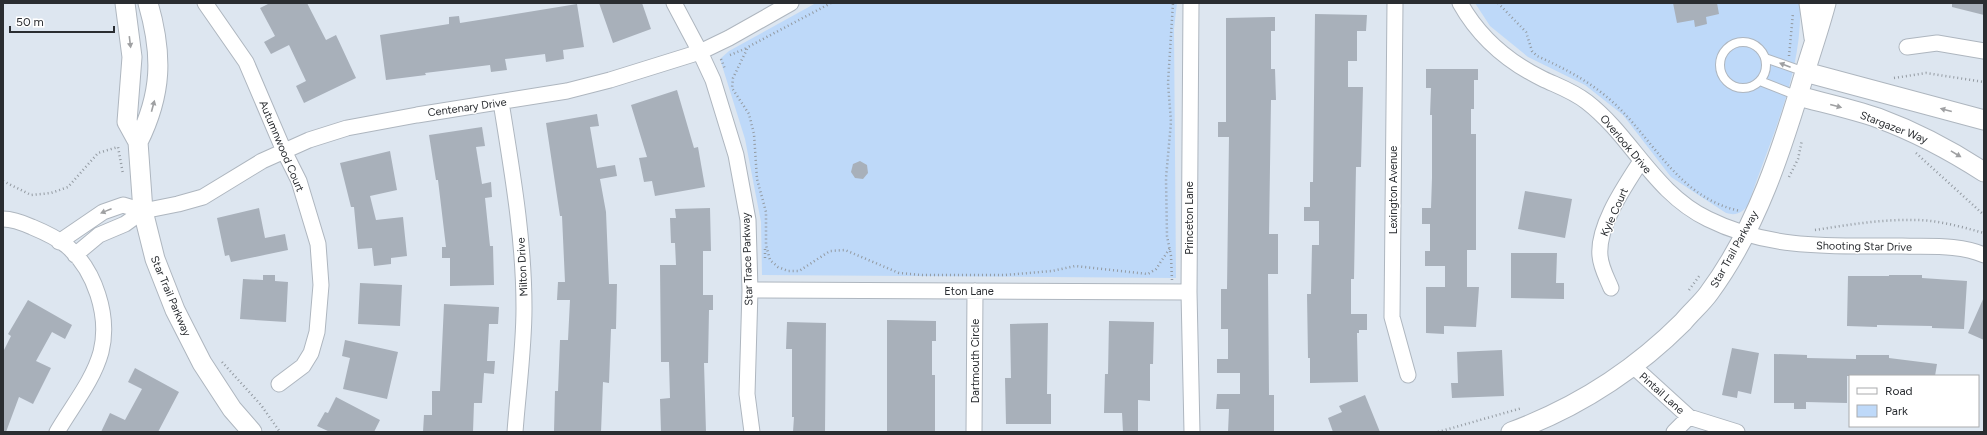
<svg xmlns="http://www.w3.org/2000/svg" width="1987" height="435" viewBox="0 0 1987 435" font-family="Figtree,sans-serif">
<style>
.green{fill:#bed9f9}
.building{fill:#a8b0ba}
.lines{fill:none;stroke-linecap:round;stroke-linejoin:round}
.service-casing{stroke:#aeb6bf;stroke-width:10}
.minor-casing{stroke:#aeb6bf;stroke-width:17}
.tertiary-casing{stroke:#aeb6bf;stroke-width:21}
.path{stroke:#939aa1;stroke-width:2.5;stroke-dasharray:1 3;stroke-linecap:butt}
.service{stroke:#fff;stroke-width:8}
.minor{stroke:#fff;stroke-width:15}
.tertiary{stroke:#fff;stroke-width:19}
.oneway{fill:#9fa0a2}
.labels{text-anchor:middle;stroke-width:3;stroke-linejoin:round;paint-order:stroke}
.street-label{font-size:11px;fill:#2a2d31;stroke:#fff}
</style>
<rect width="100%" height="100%" fill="#dde6f0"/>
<path class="green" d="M816,3H1177L1174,29L1176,278L762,275L761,222L745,139L720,59L729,51Z
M1475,3H1800C1803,74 1770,139 1748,205C1742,213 1736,216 1726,213L1671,177L1623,115L1585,85L1528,57L1490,26Z"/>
<path class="building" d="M270,3H307L326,40L336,35L356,78L304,103L296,86L306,81L289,45L271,54L264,42L275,36L260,8Z
M599,3H642L651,29L613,43Z
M1673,3H1717L1719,14L1706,17L1707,24L1695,27L1694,20L1677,23Z
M1952,3H1984V15L1952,7Z
M577,4L584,47L563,50L564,59L546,62L545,54L505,59L507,70L491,72L490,65L425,73L426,75L386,80L380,35L449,24V17L459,16L460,23Z
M1315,14L1367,15L1366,31H1357V61H1348V87H1363L1361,167H1356L1354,279H1351V314H1367V330H1359V333H1357L1358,382L1310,383V358H1308L1307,294H1311L1312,245H1319V221H1304V207H1310V182H1313Z
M1275,17V31H1271V69H1275L1276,100H1271L1269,234H1278V274H1268L1269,395H1274V432H1228L1229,409H1216L1217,394H1240V373H1217V359H1228V329H1221V289H1227L1229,137H1218V122H1226V18Z
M1426,69H1478V80H1474V109H1471V134H1476V250H1467V287H1479L1476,327L1444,326V334L1426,333V287H1445V266H1425V251H1430V224H1422V208H1431L1432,178V115H1430L1431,88H1426Z
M677,90L694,148L698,147L705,187L655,196L652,181L644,182L639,158L647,157L631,105Z
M597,114L599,126L590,127L597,168L615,165L617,176L600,179L606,212L609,284H617L616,329H611L609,383L603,382L601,432H554L555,391H558L560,340H568L570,300H557L558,282H565L562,216H560L546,123Z
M482,127L485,146L476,147L482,184L491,182L492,197L485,198L490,246H493L494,285L450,286V258H442V247H446L438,180H436L429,135Z
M390,151L397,190L370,196L376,220L403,217L407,256L391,258V264L374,266L372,248L358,249L354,207H351L340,163Z
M860,161L867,165L868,173L863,179L855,178L851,172L853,164Z
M1525,191L1572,199L1565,238L1518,229Z
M259,208L265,238L285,234L288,250L231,262L229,255L225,256L217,218Z
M710,208L711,251H703V295H713V310H709L708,363H704L706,432H661L660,399L670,398L669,362H661L660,265H676L675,243H671L670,218H676L675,209Z
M1511,253H1557L1556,283H1564V299L1511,298Z
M263,275H275V281L288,282L286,322L240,319L243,279L263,280Z
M1889,275H1922V278L1967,281L1964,329L1932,328V326L1877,325V327L1847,326L1848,276H1889Z
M360,283L402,285L400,326L358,324Z
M1984,297V340L1968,333Z
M28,300L72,325L65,339L52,332L36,361L51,368L33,404L19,397L6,432H3V352L11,336L8,334Z
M444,304L499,307L498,324H489L487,361H495L494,374L484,373L482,403H474L473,432H423L424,415H432V391H440Z
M887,320L936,321V341H932V375H935V432H887Z
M1109,321L1154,322L1153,364H1150V401L1138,400V432H1123L1122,413H1104L1105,374H1108Z
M787,322L826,323L825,432H793L794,417H792V349H786Z
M1048,323L1047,394H1051V424H1006L1005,378H1011L1010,324Z
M345,340L398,352L387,399L343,389L350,358L342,356Z
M1732,348L1759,353L1751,394L1738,391L1737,398L1722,395Z
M1502,350L1504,396L1452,398L1451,383H1458L1457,352Z
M1774,354L1807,355V358L1856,359V355H1889V358L1937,364L1935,376H1847V403L1806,402V409H1794V403H1774Z
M135,368L179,392L158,432H101L110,413L125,420L142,389L128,382Z
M1365,395L1380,432H1333L1328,418L1342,412L1339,406Z
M336,397L380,420L374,432H330L317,426L325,412L328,413Z"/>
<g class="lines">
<defs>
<path id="service" d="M1720 65a23 23 0 1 1 46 0a23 23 0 1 1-46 0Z
M1765,58L1805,72
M1760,81L1798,96"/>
<path id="minor" d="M205,3L246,62L284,151L299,181L318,244L321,285L317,332L311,353L303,366L279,384
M674,3L700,52L713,80L736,155L748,220L750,290L747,394L752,432
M1191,3L1189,292L1192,432
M1395,3L1392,317L1408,375
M1460,3C1479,37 1508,62 1543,79C1558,86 1573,91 1587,102C1632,137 1654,193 1708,219C1770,250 1834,246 1902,246C1929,247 1959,244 1984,255
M1907,47L1937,43L1984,51
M501,102C512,171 524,238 524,308C524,349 518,391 515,432
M3,219C13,219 23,223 32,227C44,232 57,238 67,246C95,270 110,316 101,352C93,381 72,406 57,432
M59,242L103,212L123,205L143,211L178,204L203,197L262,161L309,140L347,128L417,115L567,91L610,80L700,52L729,38L791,3
M75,255L99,235L125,224L143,211
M1611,288C1607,278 1601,268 1600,256C1597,226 1625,186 1641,161
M750,290L1189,292
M1633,366L1689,417L1737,432
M974,432L975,291
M1674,432L1689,417"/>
<path id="tertiary" d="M125,3L132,57L127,122L138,142L143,211L155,259L175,310L202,363L232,409L252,432
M1809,3L1814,38
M1805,72L1984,120
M1798,96C1824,103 1852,109 1878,118C1916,132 1950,150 1984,172
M138,142C162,94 163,55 148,3
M1511,432C1576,408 1634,371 1683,322C1691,312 1702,303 1709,293C1757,228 1782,149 1805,72C1812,49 1820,26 1826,3"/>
</defs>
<use href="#service" class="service-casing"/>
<use href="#minor" class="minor-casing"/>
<use href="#tertiary" class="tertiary-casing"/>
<path class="path" d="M831,3L748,47L733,78L732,88L749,114L754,134L757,179L766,212V245L770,260L778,267L788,271H799L830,251L845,250L899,273L922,275H1005L1052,271L1075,266L1148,274L1156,269L1170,248
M1498,3L1526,32L1532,51L1537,56C1566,69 1593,83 1617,106C1657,145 1680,198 1740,211
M730,55L747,48
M1789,56L1793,13
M721,59L725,69
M1894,78L1926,73L1984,82
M1916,153L1984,215
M1789,177L1798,159L1802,140
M3,181L31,195L51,193L68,187L98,153L118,147L123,174
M1815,230C1847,225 1882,219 1915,220C1938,220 1962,227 1984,233
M765,258V247
M1172,280L1171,256L1167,236L1166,178L1171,122L1168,83L1173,3
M1689,290L1700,275
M222,362L261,405L280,432
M1438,432L1522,408"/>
<use href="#service" class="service"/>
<use href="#minor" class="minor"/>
<use href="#tertiary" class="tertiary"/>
</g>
<defs><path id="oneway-solid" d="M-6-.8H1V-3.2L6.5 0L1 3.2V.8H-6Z"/></defs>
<g class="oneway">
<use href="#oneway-solid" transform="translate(130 42) rotate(83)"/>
<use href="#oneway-solid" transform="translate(1785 65) rotate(-159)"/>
<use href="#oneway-solid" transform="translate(153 106) rotate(-75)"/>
<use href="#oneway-solid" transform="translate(1836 106) rotate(15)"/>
<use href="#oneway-solid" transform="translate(1946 110) rotate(-165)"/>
<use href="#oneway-solid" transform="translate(1956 154) rotate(31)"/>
<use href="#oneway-solid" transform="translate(106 211) rotate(158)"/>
</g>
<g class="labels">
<g class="street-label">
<text transform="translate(467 107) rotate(-8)" y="4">Centenary Drive</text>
<text transform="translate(1894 127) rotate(21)" y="4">Stargazer Way</text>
<text transform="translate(1626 144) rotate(50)" y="4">Overlook Drive</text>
<text transform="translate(282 146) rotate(67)" y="4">Autumnwood Court</text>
<text transform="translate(1393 190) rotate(-90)" y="4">Lexington Avenue</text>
<text transform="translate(1614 212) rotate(-66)" y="4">Kyle Court</text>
<text transform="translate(1189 218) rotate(-90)" y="4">Princeton Lane</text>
<text transform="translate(1864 246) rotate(1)" y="4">Shooting Star Drive</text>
<text transform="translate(1734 249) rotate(-61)" y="4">Star Trail Parkway</text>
<text transform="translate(747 259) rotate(-92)" y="4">Star Trace Parkway</text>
<text transform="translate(522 267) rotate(-93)" y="4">Milton Drive</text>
<text x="969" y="295">Eton Lane</text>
<text transform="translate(171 296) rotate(67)" y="4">Star Trail Parkway</text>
<text transform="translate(975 361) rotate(-90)" y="4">Dartmouth Circle</text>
<text transform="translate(1662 393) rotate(42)" y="4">Pintail Lane</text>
</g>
</g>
<rect width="1987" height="435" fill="none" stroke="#2a2d31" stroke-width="8"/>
<rect x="1849" y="375" width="130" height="52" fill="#ffffff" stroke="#aaabad"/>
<rect x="1857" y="388" width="20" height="6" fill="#ffffff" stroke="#aaabad"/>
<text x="1885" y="395" font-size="12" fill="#2a2d31">Road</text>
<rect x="1857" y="405" width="20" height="12" fill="#bed9f9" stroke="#aaabad"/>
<text x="1885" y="415" font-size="12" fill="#2a2d31">Park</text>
<path d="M10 26v6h104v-6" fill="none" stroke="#2a2d31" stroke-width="2"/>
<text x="16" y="26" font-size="12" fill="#2a2d31" stroke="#ffffff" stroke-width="3" paint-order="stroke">50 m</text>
</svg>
